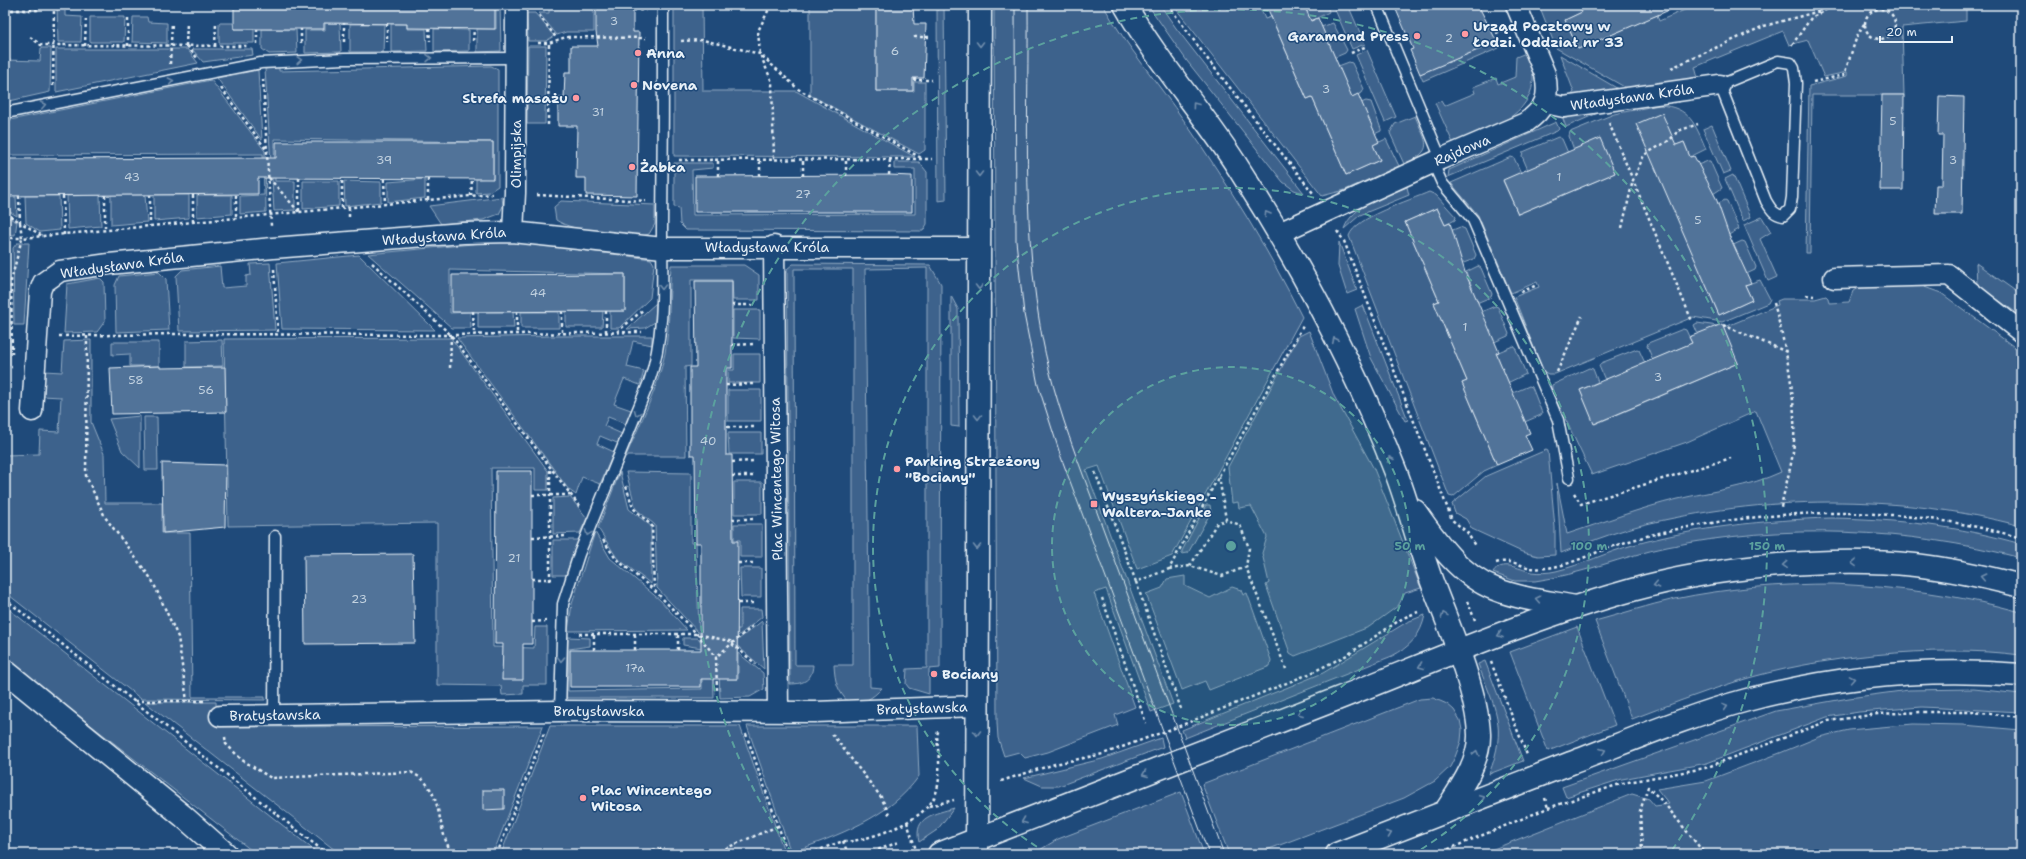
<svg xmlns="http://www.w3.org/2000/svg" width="2026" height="859" viewBox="0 0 2026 859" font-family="'Shantell Sans',sans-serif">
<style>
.green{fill:#3c628c;stroke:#92aac2}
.building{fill:#517399;stroke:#e8f1f8}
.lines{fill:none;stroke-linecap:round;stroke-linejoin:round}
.service-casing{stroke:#e8f1f8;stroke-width:13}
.minor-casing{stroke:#e8f1f8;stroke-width:23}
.tertiary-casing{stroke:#e8f1f8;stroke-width:25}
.secondary-casing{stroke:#e8f1f8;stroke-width:25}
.path{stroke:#e8f1f8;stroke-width:2.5;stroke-dasharray:3 3;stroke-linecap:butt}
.service{stroke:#1f4a7a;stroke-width:10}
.minor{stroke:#1f4a7a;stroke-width:20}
.tertiary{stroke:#1f4a7a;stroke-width:22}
.secondary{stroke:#1f4a7a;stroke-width:22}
.tram{stroke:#e8f1f8;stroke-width:1}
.oneway{stroke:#6f8dac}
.ring{fill:none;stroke:#5ba19e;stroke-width:2;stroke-dasharray:7 5}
.poi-dot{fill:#ff9aa2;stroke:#1f4a7a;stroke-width:1.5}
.labels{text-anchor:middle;stroke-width:3;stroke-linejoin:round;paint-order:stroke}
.number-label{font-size:12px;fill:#c2d2e0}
.poi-label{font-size:14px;font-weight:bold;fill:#e8f1f8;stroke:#1f4a7a;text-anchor:start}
.street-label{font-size:14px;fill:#e8f1f8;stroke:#1f4a7a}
.centre{fill:#5ba19e;stroke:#1f4a7a;stroke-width:2}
.ring-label{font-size:12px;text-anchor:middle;font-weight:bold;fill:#5ba19e;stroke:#1f4a7a;stroke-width:3;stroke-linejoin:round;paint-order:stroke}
</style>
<rect width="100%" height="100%" fill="#1f4a7a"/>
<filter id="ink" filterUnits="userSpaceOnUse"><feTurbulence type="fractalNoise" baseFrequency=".025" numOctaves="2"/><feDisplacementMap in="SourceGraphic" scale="8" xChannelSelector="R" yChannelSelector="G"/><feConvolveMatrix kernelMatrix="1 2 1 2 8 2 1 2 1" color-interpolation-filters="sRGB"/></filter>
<g filter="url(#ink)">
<path class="green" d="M57,5H65V16L82,17L81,42H58Z
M496,5H500L501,51L477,52V29H496Z
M549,5H594V32H566L557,35L539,13H549Z
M674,5H702L703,91H796L915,157L674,156Z
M810,5H876V91H914V82H925V150L919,154L810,95Z
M937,5H944L946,200L938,201Z
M994,5H1103C1127,47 1158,83 1185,122C1228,184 1268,249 1302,317L1172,556L1137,569L1099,466L1086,470L1173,704L1151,712L1106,589L1094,593L1135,707L1115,715L1118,725L1048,752L1025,758L1019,752L1004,756L998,738L997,723Z
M1148,5H1160L1176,28L1304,193L1294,190L1283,182L1187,61Z
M1173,5H1259L1265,19L1271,17L1307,99L1312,97L1346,175L1380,160L1373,145L1386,139L1399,166L1345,190L1322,196Z
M1298,5H1327L1329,12L1311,21L1305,5L1299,7Z
M1333,5H1348L1365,44L1352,49Z
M1539,5H1579L1582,12L1565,20L1578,49L1657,15L1659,21L1696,5H1966V21L1902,27L1904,95H1812L1810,253H1806L1809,86L1847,76V72L1824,77L1808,40L1789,45L1783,31L1695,67L1698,78L1628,89L1556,48Z
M527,13H535L554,36L546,41H528Z
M90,17H125L124,42H90Z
M133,17H147L148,22L167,23V43L132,42Z
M219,23H233L234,29H254V43H219Z
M325,23H340L341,52L305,53V30H325Z
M1333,23L1347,50L1345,53L1329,60L1321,27Z
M350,24H384L383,52H350Z
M391,24H407V29H426L427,51L391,52Z
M262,29L296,30L297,53L269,54L262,49Z
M434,29L469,30V51L434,52Z
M1497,42L1499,48L1423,81L1420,74Z
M528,46H546L545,124H527Z
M41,48H51L50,92L5,102V60L40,61Z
M56,49H187L198,63L56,92Z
M192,49H252L253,55L203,62Z
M1367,50L1396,117L1385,122L1356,55Z
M1526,53C1528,59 1533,66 1533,73C1536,118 1485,130 1453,143L1435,103L1441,101L1444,106L1475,93L1473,87L1496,78L1498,84L1515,77L1516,57Z
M1560,55L1620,90L1571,96L1574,92Z
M1349,62L1352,63L1364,89L1362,93L1352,97L1333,68Z
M491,66L498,69V186L489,192L476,193V179L493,178V142L274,139L275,181H295V210L274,211L265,69L279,67V71Z
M258,70L262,140L217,78Z
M211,80L265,151L266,212L240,214V196L264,195L263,154L5,155V121Z
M1366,101L1371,102L1381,129V131L1370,136L1356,105Z
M1659,105C1690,107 1695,124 1706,149L1690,157L1684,142L1651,156L1719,315L1752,300L1745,285L1760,280L1770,299L1768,303L1722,322L1693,317L1555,374H1548L1543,371L1514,297L1539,287L1537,282L1511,293L1478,215L1451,183L1511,157L1514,158L1521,173L1503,181L1518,214L1615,173L1600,139L1574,150L1569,136L1570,132L1614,114Z
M1614,106L1566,127L1563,119L1576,114Z
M1415,116C1426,143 1436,150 1404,164L1390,133L1395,124Z
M1556,122L1559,129L1557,131L1448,177L1449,170Z
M1712,125L1731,171L1723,174L1703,129Z
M1558,137L1562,139L1568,153L1528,170L1522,156L1523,152Z
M1708,161H1710L1722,188L1713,194L1695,166Z
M894,162H919L927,172V224L923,231L686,230L680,224L679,208L674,207V163H713V168L692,170L693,215L915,214V169H894Z
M1733,175L1751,217L1743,221L1725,179Z
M425,179V198L388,202V182Z
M303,181H339V206L303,209Z
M344,181L381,182V202L345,206Z
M1407,187L1409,195L1360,215L1344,229C1352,205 1386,196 1407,187Z
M1429,192L1436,195L1456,217L1455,220L1445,225L1437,208L1405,222L1439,301L1434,303L1467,381L1462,383L1497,465L1484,471L1453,497L1449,496L1349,236C1355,217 1411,200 1429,192Z
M100,195L101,226L68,229L67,196Z
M111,195H145L147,222L111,225Z
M154,195H189V218L154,221Z
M197,195H232V214L197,217Z
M25,196H59L60,230L40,232L26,223Z
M16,197L17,216L5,209V198Z
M502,197L503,206L499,214L483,220L441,224L429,206Z
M1725,200L1727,201L1739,229L1725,237L1712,206Z
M561,201L655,205V224L649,234L642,236C619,234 575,233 556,220L554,207Z
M5,216L17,222L15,235L5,234Z
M1762,217L1771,232L1760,239L1777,277L1768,281L1744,225Z
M1460,227L1465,229L1476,255L1474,259L1461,264L1448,232Z
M1742,241L1745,242L1756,267L1755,270L1742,276L1729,247Z
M519,242L651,259L654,264L650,298L619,328H610V311H625V274L450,270V313L470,312L471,328H452L368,254L483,243Z
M1339,242L1357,290L1347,294L1338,266Z
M17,243H29L24,325H14L13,248Z
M359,255L435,330L282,329L277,263Z
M270,263L275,330L179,331L176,276L182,270L220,266L222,288L246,286V276L251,275L250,264Z
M1976,263L2021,295V316L1977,285Z
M793,264L930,265L941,284L940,668L929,669V694L909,688L906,684L907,669L927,668V268L865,269L870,687L882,688C872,699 864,703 849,703C837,690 835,682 834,665H853V269H794L795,665H813C812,680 804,684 790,684L787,269Z
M671,265H744L759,275V300H733L732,280H691V366L685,367L686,456H626C640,423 658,389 665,353C670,325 669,294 671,265Z
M1478,266L1481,268L1492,294L1491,297L1474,304L1468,291L1473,289L1466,272Z
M159,272L166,279L169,330L116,332L115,285L119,276Z
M100,278L104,282L105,321L97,332L64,333L67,284Z
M1919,285L1941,293L2021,352V526C1896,493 1764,495 1638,526C1612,533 1586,543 1561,553L1557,483L1567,534C1604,522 1640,508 1678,499C1712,491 1749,487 1781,472L1756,411L1687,442L1592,475L1552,391V385L1589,368L1593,369L1598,382L1580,390L1595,424L1738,363L1700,339L1694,325L1697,323L1725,327L1778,305L1777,301L1782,299H1815L1826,296L1828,298L1829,303L1849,302L1853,291L1858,288Z
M951,296L958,309L959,427L951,426Z
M656,303L655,322L645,328L627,329Z
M1363,305L1408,420L1405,421L1371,358L1355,309Z
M1495,306L1498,307L1509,334L1508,336L1492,343L1479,313Z
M733,310H760V339L733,338Z
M566,311H603L602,327H566Z
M478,312H513L514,328H478Z
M521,312H559V328H521Z
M1683,329L1686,330L1692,343L1653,360L1647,346L1648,343Z
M5,330H10V365H5Z
M1309,331L1334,396L1374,469L1421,588L1405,593L1398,606L1369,627L1295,656L1290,653L1266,585L1269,583L1262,553L1267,537L1251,506L1239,508L1238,502L1232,503L1228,467L1299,336Z
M551,336H652V345L633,341L627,367L644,371L640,385L624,379L614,404L631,410L626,424L608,417L604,426L622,434L617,443L600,436L597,444L614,452L600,484L582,477L576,495L569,490L457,338Z
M451,338L548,471V490H535V468H491L493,647L534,648L535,627H547V685H523V694L502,695L501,686L437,685V523L228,526L224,339Z
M91,340V422L104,454L105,503H162V533H190L192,697H265V700L141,699L5,592V455L39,454L40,431L59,432L61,397L42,396L44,371L62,372L64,341Z
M222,340L223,366L186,367V341Z
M112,342H159V366H130V354L112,355Z
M1513,346L1515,347L1526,374L1503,385V370L1496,353Z
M1637,349L1639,350L1645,363L1605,380L1599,366L1601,363Z
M734,354H760V383H728V370H734Z
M1529,386L1532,387L1542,413L1541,415L1520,424L1508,395Z
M728,390H761V421H728Z
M140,416V468L122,451L109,419Z
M144,417H157L158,470H145Z
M728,433H761V454H729Z
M1546,450L1548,451L1555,528V555L1538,556L1522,552L1472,529L1466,519L1455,513L1452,504L1486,476Z
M620,472L629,509L651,526V584L617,558L598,528Z
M626,472L691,473V543H696L699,630L740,629V609H761L762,617L733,640L698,632L657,588L655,525L636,509Z
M734,482H762V514H734Z
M570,497L587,518L580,533L553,534V498Z
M1206,505H1210L1211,512L1188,553L1182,554V551Z
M1831,518C1895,519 1959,526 2021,544V558C1907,528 1783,523 1667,547C1623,556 1580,575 1535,581H1515L1493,573C1502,559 1519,569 1531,572C1539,573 1548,573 1556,571C1582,565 1607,552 1633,545C1697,527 1765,520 1831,518Z
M734,524H762V557H740V540H734Z
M595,532L610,558L660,600L687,630L568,631L572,604Z
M553,540H578L566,575H553Z
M740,568H761V597H741Z
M1185,576V586L1210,598L1232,587L1241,590L1243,595L1247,593L1271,660L1270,666L1209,690L1205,681L1182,690L1146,594L1162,588L1167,579Z
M1833,584C1897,587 1960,595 2021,612V655C1934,644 1819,656 1735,682C1700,693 1666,706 1632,719L1595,621C1621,614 1648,605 1675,599C1727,588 1780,584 1833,584Z
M5,606L319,854H256L19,669L5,658Z
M1425,615C1421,635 1410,647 1392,656L1185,738L1182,730L1323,673L1407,622Z
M762,621L764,669L734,643Z
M1577,627L1615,725L1548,751L1510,652Z
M568,637L590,638V646L569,649L568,691L702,689V648L683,645V638H698L713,656L714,698H566Z
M738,653L763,673L764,689L750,697L720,698L719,671H726L727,679H738Z
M1485,661L1523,761L1489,774C1508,726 1495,709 1478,664Z
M1974,689L2021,694V712L1922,707L1859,712L1827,717L1707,763L1622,779L1566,797L1562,787L1776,711L1849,698L1909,690Z
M1433,698L1447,704L1454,710L1460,720L1462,730L1461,741L1455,757L1450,767L1435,781L1404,798L1256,854H1229L1202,784L1420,699Z
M145,702H216L217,727L543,726L493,854H340Z
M1913,724L1963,725L2021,730V854H1709L1708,853L1702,854H1481L1632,794L1649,799L1655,806L1669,804L1657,789L1706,781L1780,753L1819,737L1849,730Z
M550,726H740L785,854H501Z
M747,726H917L919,776C890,818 837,835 791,853Z
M1161,738L1163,747L1059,786H1042L1024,778L1102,759Z
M1181,792L1204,854H1033L1058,839Z
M954,808L937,830L919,842C913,816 935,814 954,808Z"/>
<path class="building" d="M234,5H495V29L407,28V24L324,23V29H234Z
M596,5H633V32H639L637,196L586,195V178H576L577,126H558V98H564L565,72H571V46H598L596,32Z
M876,5H913L914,24H926L924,78H913V91H876Z
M1266,5H1304L1311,21L1318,18L1352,97L1358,94L1379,142L1373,145L1380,160L1346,175L1312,97L1307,99Z
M1394,5H1478L1497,42L1420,74L1410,50L1413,49Z
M1579,5H1681L1578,49L1565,20L1582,12Z
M1882,95H1904L1903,190H1880Z
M1939,96L1964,97L1962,214H1935L1936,185H1942L1943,135H1938Z
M1662,113L1676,145L1684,142L1690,157L1694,156L1716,198L1729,235L1751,283L1745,285L1752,300L1719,315L1636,124Z
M1600,138L1615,173L1518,214L1503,180Z
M276,142H493V179L258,178V194L5,196V159L276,158Z
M889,175L912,176V212H695V176Z
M1437,208L1445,225L1450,223L1465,272L1499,352L1496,353L1530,433L1525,435L1532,450L1497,465L1462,383L1467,381L1434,303L1439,301L1405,222Z
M625,274V311L452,312V275Z
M695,281H732V368H726V455H732L733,541H738L737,679H701V687H570V650H701V543H696L695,455H690V367H696Z
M1722,324L1738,363L1594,424L1580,390L1692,343L1689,337Z
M160,366V368L225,367L226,412L112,414L110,368Z
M162,463L226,465L225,527L163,533Z
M496,471H532V644H523V680H502L503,644H495Z
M413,554L415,643L305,644L304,555Z
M483,790H504V809L483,810Z"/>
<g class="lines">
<defs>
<path id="service" d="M1377,5L1441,159
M1778,61L1791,63L1794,68L1796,83L1792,197L1790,209L1783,216C1773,214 1771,209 1766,201L1720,85Z
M5,113L261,63L344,59L516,58
M1433,163L1442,183L1473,220L1558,420L1569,478
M560,711L563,604L579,554L649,382C666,332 662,281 662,229C663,154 663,80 663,5
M274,714L275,536"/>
<path id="minor" d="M1545,103L1564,107L1720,85
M513,232L515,193L516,5
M1279,233L1441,159L1525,123C1545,109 1550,98 1545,74L1516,5
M774,246L778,712
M1834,278L1949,275L2021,332
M32,411L40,291L43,283L60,271L109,264L273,248L463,233L513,232L663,248H979
M220,716L560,711L815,712L977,706"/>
<path id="tertiary" d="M1125,5C1158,63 1204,113 1239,169C1300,264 1356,369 1397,475C1410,510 1419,547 1432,582C1448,625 1477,689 1479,734C1480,762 1460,789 1445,812
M1415,511C1436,541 1459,575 1495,589C1520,599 1549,602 1576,607
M977,854L980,5"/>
<path id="secondary" d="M5,671L183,816L226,854
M939,854C1072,803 1204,750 1337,699C1434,661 1531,618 1632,590C1715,567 1829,556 1915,565C1950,569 1986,577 2021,586
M1337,854C1415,823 1493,793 1571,763C1629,741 1687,716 1747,700C1837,676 1928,667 2021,675"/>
</defs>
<use href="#service" class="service-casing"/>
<use href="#minor" class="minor-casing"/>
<use href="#tertiary" class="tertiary-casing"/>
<use href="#secondary" class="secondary-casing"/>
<path class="path" d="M771,5L758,31L760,54L772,82L774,160
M1168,5L1209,61L1313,193
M1865 24a15 15 0 1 1 30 0a15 15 0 1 1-30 0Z
M5,10H37L43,5
M633,10H646
M539,15L558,40
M387,23V42
M429,28L430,41
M257,29V46
M1496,33L1503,30
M915,36V37H932
M30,37L41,45L247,46
M473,41L474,29
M681,41L703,40L760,54L798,89L923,159
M344,42V23
M301,43V29
M538,43H549L566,37L646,38
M1792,45L1811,18L1834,5
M85,46L86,16
M128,46V17
M186,46L187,22
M187,46L198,59
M215,46L216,23
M1351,53L1367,46
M170,64L172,22
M1671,68L1764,26L1820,11
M915,78V80H932
M263,79L271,226
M1813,82L1844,75L1857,36L1865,22
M53,86L54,5
M221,88L268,152
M1609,123L1692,321
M548,125L549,43
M679,160L932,159
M889,175L890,159
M718,176V159
M760,176V159
M803,176V159
M846,176V159
M269,178L299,212
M299,178V211
M384,179L385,204
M105,195V231
M150,195V226
M193,195V222
M236,195V218
M537,195L646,201
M19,196L20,222L44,237
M63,196L64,235
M471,196L472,179
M428,200V179
M342,208V178
M349,208V220
M5,213L20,222L22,238H5
M1622,228L1633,180L1644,155L1670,140L1678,131L1698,124
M1337,231L1344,241L1449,512L1452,520L1467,532L1475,546
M372,263L451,335L580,507
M274,269L278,334
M5,281H11
M1521,292L1537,285
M1806,295L1814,296
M1774,303C1786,348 1796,394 1794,441C1793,463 1785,486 1781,507
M732,305H752
M473,311L474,333
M517,311V333
M562,311V332
M606,311V332
M5,324H12
M1723,325L1787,352
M617,332L644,309
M59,336L174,334L451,335L642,332
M87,336L86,476L105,517L152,580L178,637L187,701
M732,345L753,344
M12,354L11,281L22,238L492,194
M5,368L12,367
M450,368L451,335
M1557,372L1582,316
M726,385L753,384
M727,427H754
M732,462L754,461
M550,470V583
M1095,472L1136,582
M732,476H754
M1219,476L1226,520L1240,525L1249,548L1246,567L1286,669
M626,486L633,508L652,526L654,590L697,634L716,657
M1574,493L1581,504L1731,458
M532,495H570
M732,519H755
M532,537L568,536
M603,540L616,559L654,590
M738,563H755
M1496,563C1510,559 1518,565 1531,568C1540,569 1550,568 1558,566C1572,563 1585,557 1598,552C1618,544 1638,538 1659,533C1776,507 1905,504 2021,538
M1190,566L1217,523L1226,520
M1169,569L1190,566L1222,576L1246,567
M532,579H552
M1102,598L1146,723
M5,599L327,854
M1467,601L1475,620
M738,603H755
M532,622L546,621
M579,634H697L734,642
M732,644L756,664
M594,650V634
M635,650V634
M678,650V634
M1491,662L1527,755
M717,690L716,657L754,625
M135,701H204
M1181,709L1136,582L1169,569L1219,476L1303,326
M746,734L788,854
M832,734L881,797L890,816
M225,737L226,744L242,760L271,778L411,772C415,775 421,777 424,781C443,800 437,833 453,854
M1001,781L1055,764L1103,754L1177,727L1309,674L1347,655L1403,618L1418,612
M1545,798L1548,808
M929,806L954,800
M907,822L916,850
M843,841L848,854
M497,854L544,733
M635,854L657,849L687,854
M708,854L717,852L778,826
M810,854C820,850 830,845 841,842C845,840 849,842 853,841C879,836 927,820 936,793C942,775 938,754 937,735L939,729
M867,854L899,842
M1437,854L1548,808L1623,783L1705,768L1828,721L1878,714L1923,712H1972L2021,717
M1642,854L1640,811L1648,787L1664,803L1705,854"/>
<use href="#service" class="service"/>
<use href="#minor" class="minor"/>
<use href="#tertiary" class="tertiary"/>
<use href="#secondary" class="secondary"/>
<path class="tram" d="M1015,5L1016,241L1024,314L1038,385L1061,457L1209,854
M1028,5C1029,109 1022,216 1039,319C1046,365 1059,409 1075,453L1224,854"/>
</g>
<defs><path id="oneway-chevron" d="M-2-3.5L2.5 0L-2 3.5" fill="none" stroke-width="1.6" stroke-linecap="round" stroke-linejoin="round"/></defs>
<g class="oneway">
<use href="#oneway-chevron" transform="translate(980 44) rotate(90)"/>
<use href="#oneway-chevron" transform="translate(429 58) rotate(-1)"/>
<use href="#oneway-chevron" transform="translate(299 60) rotate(-4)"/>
<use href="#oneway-chevron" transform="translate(171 81) rotate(-11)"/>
<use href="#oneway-chevron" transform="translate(43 105) rotate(-12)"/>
<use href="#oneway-chevron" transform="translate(1195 105) rotate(-126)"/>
<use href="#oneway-chevron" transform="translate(979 174) rotate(90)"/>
<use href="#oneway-chevron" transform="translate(1267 214) rotate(-121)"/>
<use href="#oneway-chevron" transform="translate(662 287) rotate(91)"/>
<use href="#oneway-chevron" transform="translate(979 287) rotate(90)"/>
<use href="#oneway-chevron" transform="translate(1335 340) rotate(-116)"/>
<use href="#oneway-chevron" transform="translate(637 413) rotate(112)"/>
<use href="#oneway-chevron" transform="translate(978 417) rotate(90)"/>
<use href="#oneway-chevron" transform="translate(1390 459) rotate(-113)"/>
<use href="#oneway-chevron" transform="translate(588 533) rotate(111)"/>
<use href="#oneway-chevron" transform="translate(977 547) rotate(90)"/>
<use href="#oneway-chevron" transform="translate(1854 563) rotate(179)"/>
<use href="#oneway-chevron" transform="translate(1785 565) rotate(176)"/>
<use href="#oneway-chevron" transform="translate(1983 577) rotate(-168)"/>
<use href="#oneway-chevron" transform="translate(1656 585) rotate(168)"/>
<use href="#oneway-chevron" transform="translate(1538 599) rotate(-169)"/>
<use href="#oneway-chevron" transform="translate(1444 615) rotate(-110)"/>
<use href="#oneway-chevron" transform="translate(1500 635) rotate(160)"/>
<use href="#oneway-chevron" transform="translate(561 659) rotate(92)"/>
<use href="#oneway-chevron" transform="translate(1421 666) rotate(159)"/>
<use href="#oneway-chevron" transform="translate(1852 679) rotate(-10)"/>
<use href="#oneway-chevron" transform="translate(1725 707) rotate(-18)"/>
<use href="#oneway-chevron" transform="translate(1300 713) rotate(159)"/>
<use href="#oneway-chevron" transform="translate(977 733) rotate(90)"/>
<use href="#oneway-chevron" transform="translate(1603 751) rotate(-21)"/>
<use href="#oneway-chevron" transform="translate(1476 753) rotate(-76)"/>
<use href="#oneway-chevron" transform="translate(1145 774) rotate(159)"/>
<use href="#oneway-chevron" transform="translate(1482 798) rotate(-21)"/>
<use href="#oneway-chevron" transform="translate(1024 821) rotate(159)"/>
<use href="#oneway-chevron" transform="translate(1389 834) rotate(-21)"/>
</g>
</g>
<circle cx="1231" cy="546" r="179" fill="#5ba19e" fill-opacity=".12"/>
<g class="ring">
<circle cx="1231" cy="546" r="179"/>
<path d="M1047 853A358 358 0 1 1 1415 853"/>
<path d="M792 853A536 536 0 1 1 1670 853"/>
</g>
<g class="poi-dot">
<circle cx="1465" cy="34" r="4"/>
<circle cx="1417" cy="36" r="4"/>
<circle cx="638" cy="53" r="4"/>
<circle cx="634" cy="85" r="4"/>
<circle cx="576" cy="98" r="4"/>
<circle cx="632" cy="167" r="4"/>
<circle cx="897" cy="469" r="4"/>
<rect x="1090" y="500" width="8" height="8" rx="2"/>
<circle cx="934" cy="674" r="4"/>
<circle cx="583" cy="798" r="4"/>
</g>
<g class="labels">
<g class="number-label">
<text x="614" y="25">3</text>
<text x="1449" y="42">2</text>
<text x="895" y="55">6</text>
<text x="1326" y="93">3</text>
<text x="598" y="116">31</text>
<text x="1893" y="125">5</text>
<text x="384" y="164">39</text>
<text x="1953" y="164">3</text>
<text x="132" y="181">43</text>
<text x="1559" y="181">1</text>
<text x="803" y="198">27</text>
<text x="1698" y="224">5</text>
<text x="538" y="297">44</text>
<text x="1465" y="331">1</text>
<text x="1658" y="381">3</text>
<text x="136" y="384">58</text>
<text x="206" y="394">56</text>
<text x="708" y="445">40</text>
<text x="514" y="562">21</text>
<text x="359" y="603">23</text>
<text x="635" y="672">17a</text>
</g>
<g class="poi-label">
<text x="1473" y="31">Urząd Pocztowy w<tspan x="1473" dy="16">Łodzi. Oddział nr 33</tspan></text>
<text x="1409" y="41" text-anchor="end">Garamond Press</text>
<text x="646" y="58">Anna</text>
<text x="642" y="90">Novena</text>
<text x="568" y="103" text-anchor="end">Strefa masażu</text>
<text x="640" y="172">Żabka</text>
<text x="905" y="466">Parking Strzeżony<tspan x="905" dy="16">"Bociany"</tspan></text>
<text x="1102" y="501">Wyszyńskiego -<tspan x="1102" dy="16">Waltera-Janke</tspan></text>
<text x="942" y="679">Bociany</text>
<text x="591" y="795">Plac Wincentego<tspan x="591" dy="16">Witosa</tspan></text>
</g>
<g class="street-label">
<text transform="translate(1632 97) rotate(-8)" y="5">Władysława Króla</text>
<text transform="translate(1462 150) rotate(-23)" y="5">Rajdowa</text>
<text transform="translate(516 154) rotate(-90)" y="5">Olimpijska</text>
<text transform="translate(444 236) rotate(-4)" y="5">Władysława Króla</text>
<text x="767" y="252">Władysława Króla</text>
<text transform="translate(122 265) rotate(-8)" y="5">Władysława Króla</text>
<text transform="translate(776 479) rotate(-91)" y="5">Plac Wincentego Witosa</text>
<text transform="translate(922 708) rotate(-2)" y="5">Bratysławska</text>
<text x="599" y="716">Bratysławska</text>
<text transform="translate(275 715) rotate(-1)" y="5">Bratysławska</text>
</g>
</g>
<circle cx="1231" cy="546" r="6" class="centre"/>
<g class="ring-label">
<text x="1410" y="550">50 m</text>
<text x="1589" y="550">100 m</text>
<text x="1767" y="550">150 m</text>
</g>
<rect width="2026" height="859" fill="none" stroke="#1f4a7a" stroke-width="20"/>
<rect x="10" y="10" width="2006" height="839" fill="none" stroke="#e8f1f8" stroke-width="1.5" filter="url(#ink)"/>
<path d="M1880 36v6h72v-6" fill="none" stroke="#e8f1f8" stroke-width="2"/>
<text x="1886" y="36" font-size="12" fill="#e8f1f8" stroke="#1f4a7a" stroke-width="3" paint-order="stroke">20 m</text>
</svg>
